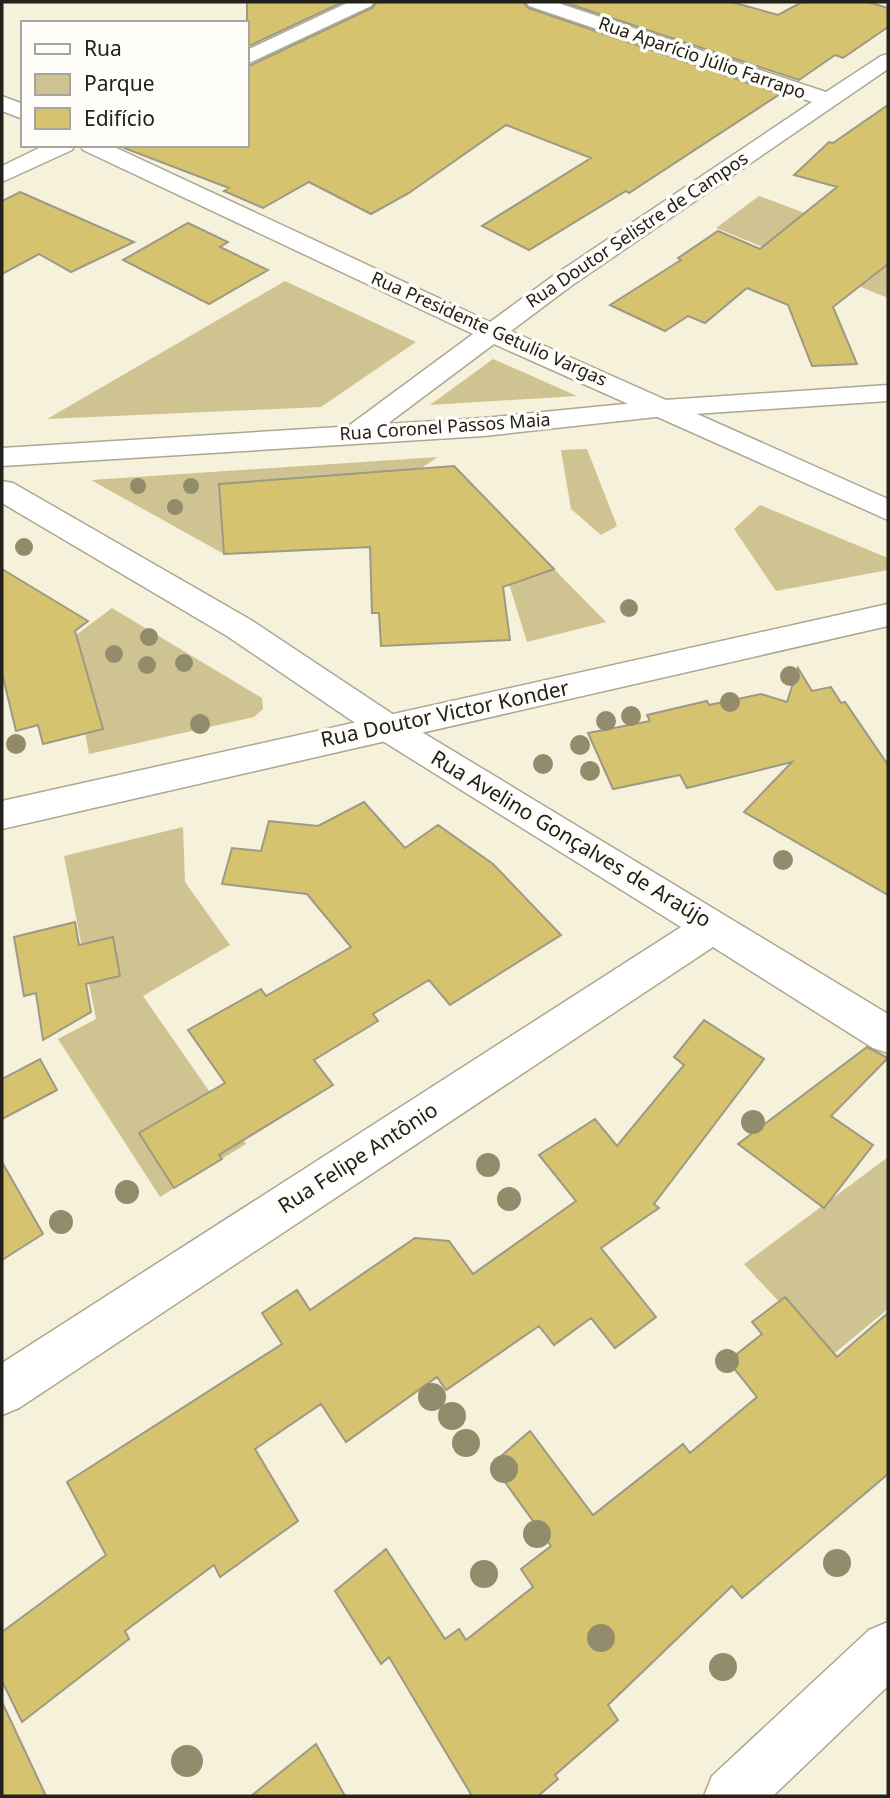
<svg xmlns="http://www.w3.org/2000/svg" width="890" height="1798" viewBox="0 0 890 1798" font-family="'Noto Sans',sans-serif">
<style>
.green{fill:#cfc491}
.building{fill:#d6c36f;stroke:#9e9984;stroke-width:2}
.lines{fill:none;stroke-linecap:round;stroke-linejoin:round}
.minor-casing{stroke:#aca791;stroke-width:3}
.tertiary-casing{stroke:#aca791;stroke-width:3}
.secondary-casing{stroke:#aca791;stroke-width:3}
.minor{fill:#fff;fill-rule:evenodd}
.tertiary{fill:#fff;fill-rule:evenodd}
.secondary{fill:#fff;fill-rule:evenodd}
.tree{fill:#928c6d}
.labels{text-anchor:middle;stroke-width:7;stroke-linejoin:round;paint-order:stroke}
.far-street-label{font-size:18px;fill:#232119;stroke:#fefdf9}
.street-label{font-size:21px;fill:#232119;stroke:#fefdf9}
</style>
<rect width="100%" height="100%" fill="#f6f1da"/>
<path class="green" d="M759,196L888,244V298L716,228Z
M285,281L416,342L321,407L47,419Z
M493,359L577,396L430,405Z
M587,449L617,526L601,535L571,509L561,450Z
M438,457L420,469L220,484L224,554L91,480Z
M760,505L888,558V570L776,591L734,529Z
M554,569L606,622L527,642L509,584Z
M112,608L262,698L263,709L254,717L89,754L68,641Z
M183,827L185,882L230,945L143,996L246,1144L160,1197L58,1039L96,1019L64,856Z
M888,1157V1309L830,1357L744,1264Z"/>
<path class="building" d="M247,2H343L247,47Z
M377,2H523L528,8L780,94L629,193L626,191L529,250L482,226L591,158L506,125L409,193L371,214L309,182L263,208L224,191L229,188L124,148L125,145H247V67L372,8Z
M563,2H732L778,15L802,2H868L888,8V27L843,58L835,55L799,80Z
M888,105V264L833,307L857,364L812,366L788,305L747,288L705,323L688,316L665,331L610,305L681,260L678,258L718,231L760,249L837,187L794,175L829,142L833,143Z
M20,192L134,242L71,272L39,254L2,274V201Z
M188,223L228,242L220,247L268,270L209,304L123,260Z
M454,466L554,569L503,587L510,640L381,646L379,613H372L370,547L224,554L219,484Z
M2,569L88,621L75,631L103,729L43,744L38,725L16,731L2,673Z
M798,668L812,691L831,687L841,703L845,702L888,765V895L744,812L792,762L687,788L680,775L613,789L588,733L650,721L647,715L707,701L709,705L761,694L787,702Z
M364,802L405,848L438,825L493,864L561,935L450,1005L429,980L373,1014L378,1021L314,1060L333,1085L219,1155L222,1159L174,1188L139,1133L225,1083L188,1030L261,989L266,996L351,947L307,894L222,884L232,848L261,851L269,821L318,826Z
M75,922L79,945L113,937L120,976L86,984L91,1012L43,1040L36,993L24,996L14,937Z
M704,1020L764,1059L654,1204L659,1208L601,1248L656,1317L615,1348L591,1318L554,1345L539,1326L446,1390L437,1377L346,1442L321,1404L255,1449L298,1521L220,1577L214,1565L125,1631L129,1639L22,1722L2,1681V1632L106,1555L67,1482L282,1344L262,1313L297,1290L310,1310L415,1238L449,1241L473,1274L576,1201L539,1155L595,1119L617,1146L684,1065L674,1057Z
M867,1047L888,1058L831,1116L873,1145L824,1208L738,1144Z
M40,1059L57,1090L2,1119V1079Z
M2,1162L43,1234L2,1260Z
M785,1297L837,1357L888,1313V1474L742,1598L732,1586L608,1705L618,1720L555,1775L558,1779L538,1796H472L389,1657L381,1664L335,1591L386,1549L445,1639L459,1629L466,1640L533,1587L521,1569L551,1546L492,1464L530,1431L593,1515L683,1444L690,1453L757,1397L728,1361L762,1334L752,1322Z
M2,1702L46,1796H2Z
M316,1744L345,1796H251Z"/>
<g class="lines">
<defs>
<path id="minor" d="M526,2H555L826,92L881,56L888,54V69L571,286L511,331L888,499V520L494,344L367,439L357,442L347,439L343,433L347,427L473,334L83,150L80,145H110L490,322L553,276L812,102L529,6Z
M2,96L23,104V119L2,111Z
M2,481L13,483L251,620L397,717L888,1014V1053L873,1048L713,947L19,1408L2,1415V1363L681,927L373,735L227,636L2,503Z
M888,1622V1686L773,1796H704L712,1776L869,1630Z"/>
<path id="tertiary" d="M349,2H374L371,6L247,64V50Z
M45,145H75L72,150L2,182V166Z
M888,604V626L2,829V801Z"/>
<path id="secondary" d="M888,385V401L665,416L484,436L2,466V448L484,418L665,400Z"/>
</defs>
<use href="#minor" class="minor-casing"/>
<use href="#tertiary" class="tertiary-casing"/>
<use href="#secondary" class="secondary-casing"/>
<use href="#minor" class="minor"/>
<use href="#tertiary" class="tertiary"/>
<use href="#secondary" class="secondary"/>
</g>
<g class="tree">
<circle cx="138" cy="486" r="8"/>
<circle cx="191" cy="486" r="8"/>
<circle cx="175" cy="507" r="8"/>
<circle cx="24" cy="547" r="9"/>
<circle cx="629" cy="608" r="9"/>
<circle cx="149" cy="637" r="9"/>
<circle cx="114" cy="654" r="9"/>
<circle cx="184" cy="663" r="9"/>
<circle cx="147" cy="665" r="9"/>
<circle cx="790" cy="676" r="10"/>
<circle cx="730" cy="702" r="10"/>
<circle cx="631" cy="716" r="10"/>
<circle cx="606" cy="721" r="10"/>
<circle cx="200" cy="724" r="10"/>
<circle cx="16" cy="744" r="10"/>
<circle cx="580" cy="745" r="10"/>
<circle cx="543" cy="764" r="10"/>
<circle cx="590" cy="771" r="10"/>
<circle cx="783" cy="860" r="10"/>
<circle cx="753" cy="1122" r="12"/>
<circle cx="488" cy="1165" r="12"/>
<circle cx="127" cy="1192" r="12"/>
<circle cx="509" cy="1199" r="12"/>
<circle cx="61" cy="1222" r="12"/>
<circle cx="727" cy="1361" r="12"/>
<circle cx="432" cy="1397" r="14"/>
<circle cx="452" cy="1416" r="14"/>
<circle cx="466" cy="1443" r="14"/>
<circle cx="504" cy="1469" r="14"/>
<circle cx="537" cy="1534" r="14"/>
<circle cx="837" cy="1563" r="14"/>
<circle cx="484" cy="1574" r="14"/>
<circle cx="601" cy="1638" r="14"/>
<circle cx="723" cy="1667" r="14"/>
<circle cx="187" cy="1761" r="16"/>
</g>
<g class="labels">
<g class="far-street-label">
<text transform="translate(702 58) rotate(19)" y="6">Rua Aparício Júlio Farrapo</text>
<text transform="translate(637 230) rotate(-34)" y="6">Rua Doutor Selistre de Campos</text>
<text transform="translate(489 329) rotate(24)" y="6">Rua Presidente Getulio Vargas</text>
<text transform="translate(445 427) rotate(-4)" y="6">Rua Coronel Passos Maia</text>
</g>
<g class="street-label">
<text transform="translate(445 714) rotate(-12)" y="7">Rua Doutor Victor Konder</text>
<text transform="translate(571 839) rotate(31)" y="7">Rua Avelino Gonçalves de Araújo</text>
<text transform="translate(358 1158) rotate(-33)" y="7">Rua Felipe Antônio</text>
</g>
</g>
<rect width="890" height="1798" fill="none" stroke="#232119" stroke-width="7"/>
<rect x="21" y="21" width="228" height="126" fill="#fefdf9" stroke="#a6a59f" stroke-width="2"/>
<rect x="35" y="44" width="35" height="10" fill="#ffffff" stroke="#a6a59f" stroke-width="2"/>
<text x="84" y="56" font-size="21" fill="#232119">Rua</text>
<rect x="35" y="74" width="35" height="21" fill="#cfc491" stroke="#a6a59f" stroke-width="2"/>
<text x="84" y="91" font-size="21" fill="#232119">Parque</text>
<rect x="35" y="108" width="35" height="21" fill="#d6c36f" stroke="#a6a59f" stroke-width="2"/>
<text x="84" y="126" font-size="21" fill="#232119">Edifício</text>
</svg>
